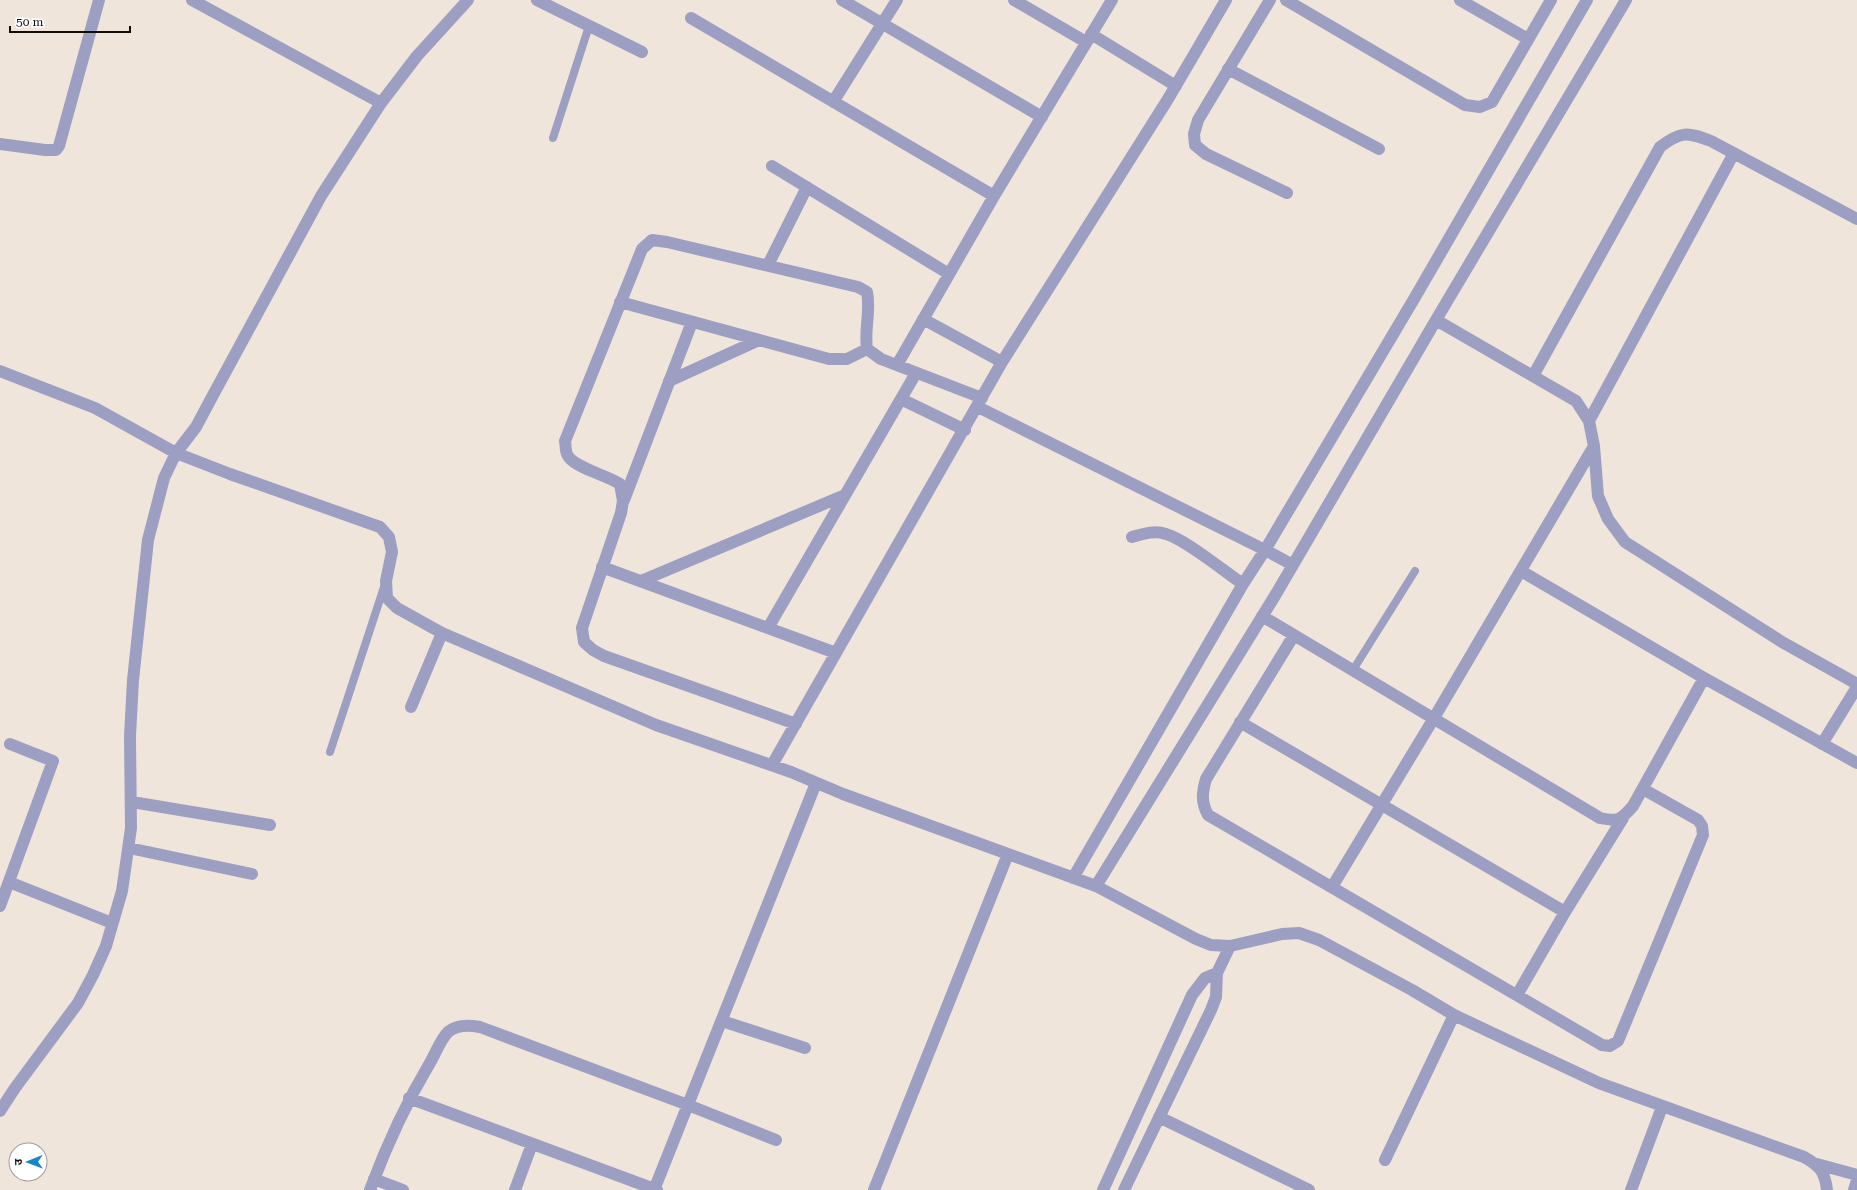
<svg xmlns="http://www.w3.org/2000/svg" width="1857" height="1190" viewBox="0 0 1857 1190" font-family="'Roboto Serif','Noto Sans Devanagari',serif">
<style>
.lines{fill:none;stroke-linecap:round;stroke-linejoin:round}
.lane{stroke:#9d9fc2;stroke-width:8}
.street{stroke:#9d9fc2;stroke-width:12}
</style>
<rect width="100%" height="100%" fill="#efe5da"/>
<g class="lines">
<path class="lane" d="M553,138L589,26
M1353,670L1415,571
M330,752L384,587"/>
<path class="street" d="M192,0L381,103
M537,0L642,52
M842,0L1042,117
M1014,0L1086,42
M1270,0L1198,120L1194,134L1195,145L1206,154L1287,193
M1286,0L1465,105L1480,107L1492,102L1551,0
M1460,0L1528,39
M691,18L994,196
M1091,34L1176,86
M1228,69L1379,149
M833,102L897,0
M0,144L45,150H56L59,146L99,0
M772,166L949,274
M768,265L807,187
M620,302L829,359H847L867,349
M923,319L1002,362
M1436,320L1576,401L1589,421L1594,446L1598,496L1608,519L1625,542L1782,642L1857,684
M897,365L994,196L1112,0
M0,371L95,408L176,453L230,474L380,527L389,537L392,552L386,581L387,598L397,608L442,633L656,725L791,772L843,794L1096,886L1196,939L1211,945L1230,946L1282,934L1299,933L1319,940L1412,990L1454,1015L1599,1083L1804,1157C1820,1166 1825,1172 1827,1190
M1533,376L1660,147C1681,131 1687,132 1711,141L1857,219
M669,381L759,340
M901,399L965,430
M978,407L1265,550L1293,565
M1589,421L1734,153
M624,500L692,322
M1132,537C1143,534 1154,530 1166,534C1185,539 1225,572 1243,584
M602,567L836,653
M1521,571L1704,678L1857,763
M641,581L845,495
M1262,616L1600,818C1618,822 1621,820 1633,806L1704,678
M768,628L916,373
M1294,635L1206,779C1202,793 1201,802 1208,815L1602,1045L1610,1046L1618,1041L1703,835L1702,826L1698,820L1643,789
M411,707L442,633
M1240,722L1565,912
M796,724L604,656L593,650L584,642L582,628L621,513L623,501L620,484C607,475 575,468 568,456C565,452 566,446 565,441L642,249L652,240L667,242L858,287L867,292C871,311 864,329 867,349L881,359L982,398
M1822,744L1857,687
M772,765L1002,362L1168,99L1226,0
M132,802L270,825
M129,848L252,874
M1073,878L1243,584L1265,550L1414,299L1587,0
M9,882L112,923
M1096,886L1276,594L1436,320L1626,0
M1332,887L1434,718L1594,446
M0,906L53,761L10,744
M1517,995L1565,912L1623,818
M722,1021L805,1048
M409,1098L657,1190
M0,1111L15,1088L78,1003L93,975L106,946L122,891L131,828L130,736L133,680L148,540L164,478L176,453L196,427L212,397L321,196L381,103L417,56L468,0
M1159,1117L1309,1190
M1385,1160L1454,1015
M1817,1164L1857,1175
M374,1179L403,1190
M370,1190C387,1144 406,1103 431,1061C436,1052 441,1039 448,1032C457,1024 470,1025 480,1027L688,1105L776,1140
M515,1190L532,1144
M654,1190L816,783
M874,1190L1008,854
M1103,1190L1192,995L1205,978L1217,973
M1124,1190L1211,1010L1216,997L1217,973L1230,946
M1631,1190L1662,1107
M1854,1190L1857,1180"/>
</g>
<g transform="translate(28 1162) rotate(269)"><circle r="19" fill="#ffffff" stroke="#9f9e9d"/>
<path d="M0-3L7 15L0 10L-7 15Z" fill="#1585ce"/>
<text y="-6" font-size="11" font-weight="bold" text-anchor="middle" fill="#100d09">उ</text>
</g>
<path d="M10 26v6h120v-6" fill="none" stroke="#100d09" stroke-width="2"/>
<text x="16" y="26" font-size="12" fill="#100d09" stroke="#ffffff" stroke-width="3" paint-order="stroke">50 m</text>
</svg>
